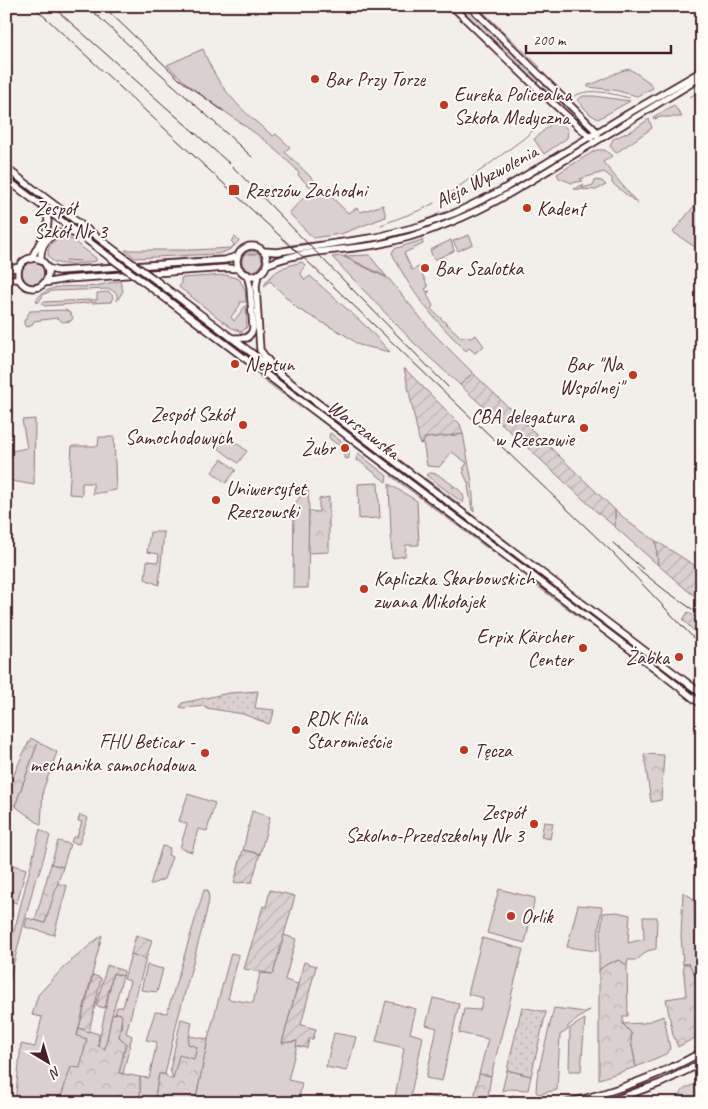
<svg xmlns="http://www.w3.org/2000/svg" width="708" height="1109" viewBox="0 0 708 1109" font-family="Caveat,sans-serif">
<style>
.grass{fill:#d9d0cf;stroke:#92787d}
.forest{fill:url(#forest-crowns);stroke:#92787d}
.park{fill:url(#park-dots);stroke:#92787d}
.garden{fill:url(#garden-furrows);stroke:#92787d}
.lines{fill:none;stroke-linecap:round;stroke-linejoin:round}
.stream{stroke:#8b6f75;stroke-width:1}
.secondary-casing{stroke:#4a1f2b;stroke-width:9}
.secondary{stroke:#fdfcf7;stroke-width:5.5}
.rail{stroke:#4a1f2b;stroke-width:1}
.secondary-bridge-casing{stroke:#4a1f2b;stroke-width:9;stroke-linecap:butt}
.secondary-bridge{stroke:#fdfcf7;stroke-width:5.5}
.poi-dot{fill:#c8321e;stroke:#fdfcf7;stroke-width:2}
.labels{text-anchor:middle;stroke-width:4;stroke-linejoin:round;paint-order:stroke}
.poi-label{font-size:20px;fill:#4a1f2b;stroke:#fdfcf7;text-anchor:start}
.street-label{font-size:20px;fill:#4a1f2b;stroke:#fdfcf7}
</style>
<defs>
<pattern id="forest-crowns" width="20" height="18" patternUnits="userSpaceOnUse" patternTransform="scale(1.25)"><rect width="20" height="18" fill="#d9d0cf"/><path d="M2 6a3 3 0 1 1 6 0M12 15a3 3 0 1 1 6 0" fill="none" stroke="#bcb2b2"/></pattern>
<pattern id="park-dots" width="8" height="8" patternUnits="userSpaceOnUse" patternTransform="scale(1.25)"><rect width="8" height="8" fill="#d9d0cf"/><path d="M2 2h.1M6 6h.1" fill="none" stroke="#bcb2b2" stroke-width="1.8" stroke-linecap="round"/></pattern>
<pattern id="garden-furrows" width="10" height="10" patternUnits="userSpaceOnUse" patternTransform="scale(1.25)"><rect width="10" height="10" fill="#d9d0cf"/><path d="M-1 1l2-2M0 10L10 0M9 11l2-2" fill="none" stroke="#bcb2b2"/></pattern>
</defs>
<rect width="100%" height="100%" fill="#f2efeb"/>
<filter id="ink" filterUnits="userSpaceOnUse"><feTurbulence type="fractalNoise" baseFrequency=".02" numOctaves="2"/><feDisplacementMap in="SourceGraphic" scale="10" xChannelSelector="R" yChannelSelector="G"/><feConvolveMatrix kernelMatrix="1 2 1 2 8 2 1 2 1" color-interpolation-filters="sRGB"/></filter>
<g filter="url(#ink)">
<path class="grass" d="M456,6H466L540,78L538,82L535,83Z
M474,6H477L540,67H536Z
M203,49C218,89 241,110 273,136L276,134L278,136L290,147L285,152L348,213L357,208L361,212L383,205L386,217L341,234L313,238L289,213L312,189L298,175L299,174L296,169L266,141L189,86L167,65Z
M630,69L649,82L653,88L637,96L614,90L588,87V85C603,82 614,71 630,69Z
M546,83L582,121L580,123L541,88Z
M583,96H594L630,101L598,119L590,114L577,100Z
M674,105L682,117H661L654,119L653,117Z
M557,119L568,130L567,138L544,154L534,139Z
M649,119L652,128L616,153L610,146L613,139L633,130Z
M596,150H605L612,156L603,162L638,204L612,183V178L604,172L580,179L583,181L572,183L559,178L557,174Z
M6,172L62,214L61,216L6,175Z
M595,180L602,181L606,185L596,190L574,189L584,184L582,188L593,185Z
M694,206L702,213V252L673,232Z
M440,212C424,232 309,244 279,249C290,244 305,243 317,242C347,238 417,231 440,212Z
M69,219L117,255H112L67,221Z
M469,235L473,244L458,251L453,241Z
M61,237L71,239L96,258V261C85,263 46,271 48,251C49,244 55,240 61,237Z
M235,237L239,241C232,249 227,252 216,254L135,258L125,250H192L232,248L234,244L231,241Z
M422,240L423,244L404,253L412,270L419,267L428,287L425,289L427,292L430,291L427,294L433,306L431,309L462,338L465,336L471,338L476,335L484,346L475,353L469,348L466,351C435,320 414,297 394,257L392,253L394,249Z
M451,240L454,251L434,260L430,250Z
M365,241L372,242L281,257V254Z
M242 261a10 10 0 1 1 20 0a10 10 0 1 1-20 0Z
M369,255L387,277L344,256Z
M221,256L223,257L62,268L101,264Z
M342,256L389,279L433,333L473,373L460,385L416,345L332,257Z
M302,262L305,265L301,274L305,280L310,276L368,328L390,352L359,345L345,335L298,309L270,281L264,286C273,270 285,266 302,262Z
M22 273a11 11 0 1 1 22 0a11 11 0 1 1-22 0Z
M223,263V265L62,276V273Z
M226,275L239,279L245,289L246,302H240V305L231,317L234,321L246,305L247,327L242,332L230,327L179,287L181,284V278Z
M146,280H149L225,337L223,339Z
M120,281L123,291L117,301V294L110,289L52,291L44,294L38,303L36,300C51,280 75,289 96,286C104,284 112,282 120,281Z
M109,292L113,296L111,302L91,303V300H97V293Z
M89,300V303L45,306L42,304L43,302Z
M66,310L71,314L73,318L71,321L63,322L57,318L34,321L31,326L26,327L24,324V321L30,311Z
M248,354L352,432L350,435L246,357Z
M259,376L270,382L303,406L301,408Z
M35,419L34,485L6,480V452L27,448L22,420Z
M223,433L247,451L238,463L214,445Z
M330,433L349,447V458L348,459L344,458V449L330,439L329,436Z
M354,434L417,481V485L352,437Z
M463,434L472,482L474,512L472,510L468,486L469,485L463,472L465,470L463,469L467,463L452,452L439,467L427,466L423,442L425,438Z
M99,437H114L116,490L93,494V483H82V495L69,494L72,446H98Z
M358,453L387,476L386,482L358,460L356,461Z
M222,459L236,470L226,483L212,472Z
M430,473L437,474L453,485V488L454,486C461,491 466,495 463,503L426,475Z
M392,474L487,546V548L391,476Z
M425,478L461,505H457L426,481Z
M378,483L380,518L359,519L358,484Z
M389,484L417,501L419,545H406L405,556L392,558Z
M308,486L309,511L308,588H293L294,505Z
M422,486L455,510C445,509 425,495 422,486Z
M615,510L631,524L656,541L658,565L615,527Z
M457,516H462L632,643L630,646Z
M150,532H164L159,585L145,579L147,561L158,562L159,554L147,552Z
M536,582L588,621L587,623L533,583Z
M38,742L57,752L43,790L41,825L15,806Z
M188,794L215,803L207,831L198,829L192,852L180,848L187,824L179,821Z
M252,811L270,817L260,854L243,850Z
M80,815L88,818L79,844L71,842L73,837H77L82,822L78,821Z
M40,829L50,836L39,874L36,877L6,993V963Z
M58,841L70,844L63,867L51,864Z
M162,846L170,848L168,855L172,857L164,879L150,885Z
M6,863L26,869L17,903L6,900Z
M57,883L67,886L54,935L25,927L27,918L45,923Z
M499,889L535,898L525,943L487,933Z
M204,890H208L209,899L206,914L177,1022L165,1074H159L154,1103H143L140,1097V1077L149,1078L157,1042L146,1040L155,1012L167,1013Z
M683,892L694,899L696,977L689,964H683L681,936Z
M578,905L602,907L596,951L567,947Z
M617,912L630,915L628,943L644,939L643,917H657L656,949L647,951L637,960H628L627,966L620,961L601,968L599,971V951L603,913Z
M102,935L77,1035L87,1039L80,1069L71,1067L59,1103H15L21,1044L35,1047L42,1017L32,1015L38,995L64,967Z
M284,935L296,939L285,980L298,984L282,1043L298,1041L288,1080L302,1083L298,1103H215V1100L205,1099L204,1103H195L208,1039L231,953L239,955L228,999L253,1003L260,973L273,974Z
M482,938L523,949L491,1076L479,1074L488,1039L459,1033L464,1009L480,1010L483,998L468,994Z
M131,954L146,959L126,1033L132,1036L123,1074L119,1073L126,1043L119,1037L122,1023L118,1013L115,1014L117,1007H123L130,981L124,979Z
M147,965L163,969L157,992L141,990Z
M113,973L123,976L112,1015L105,1049L98,1046Z
M433,998L459,1004L442,1081L426,1078L437,1028L426,1025Z
M386,1001L416,1009L410,1033L423,1037L409,1103H394L404,1048L376,1041Z
M554,1008L585,1012L590,1010L568,1026V1030L560,1035L557,1090L539,1094L536,1092L537,1077Z
M664,1016L670,1049L668,1053L636,1067L631,1041V1033L623,1024L644,1023Z
M181,1019L192,1022L188,1044L197,1047L194,1060L173,1079L170,1069Z
M585,1019L581,1071H569L570,1028Z
M334,1033L356,1037L347,1071L326,1067Z
M507,1070L531,1076L528,1090L510,1089L502,1091Z
M698,1083L696,1103H680C680,1087 685,1089 698,1083Z
M423,1095L438,1098L437,1103H421Z
M512,1095L541,1100L530,1103H512L510,1099Z"/>
<path class="forest" d="M329,497V552L308,553L309,511L319,512V499Z
M31,738L38,742L15,806L8,802C8,782 22,756 31,738Z
M644,754L664,755L661,800L651,802Z
M51,864L63,867L45,923L35,920Z
M620,960L627,966L628,1016H623V1024L631,1033V1041L636,1067L599,1079V971C604,964 612,962 620,960Z
M683,964H689L696,977L700,1009H702V1034L678,1047L673,1035L666,999L686,996Z
M118,1013L122,1015L119,1037L126,1043L119,1073L140,1077V1097L143,1103H59L71,1067L80,1068L87,1039L77,1036L79,1028L99,1034L98,1046L105,1049L112,1015Z
M189,1036L208,1039L195,1103H154L159,1074H165L170,1079H173L179,1055L194,1059L197,1047L188,1044Z
M479,1074L491,1076L488,1096L480,1103H473Z
M702,1081V1103H696L698,1083Z"/>
<path class="park" d="M258,691L255,708L274,710L273,716L269,724L243,714L206,708V706L183,708L180,707L182,703L229,693Z
M544,822L553,823L550,839L541,837Z
M522,1007L546,1012L531,1076L507,1070Z"/>
<path class="garden" d="M404,368L460,424L463,434L425,438L423,443L420,444Z
M473,373L615,510V527L597,512L460,385Z
M656,541L702,570V600L688,591L658,565Z
M688,612L702,622V639L683,620Z
M243,850L260,854L252,882L234,883Z
M270,890L295,896L273,974L244,969L263,906L266,907Z
M136,935L152,940L146,959L131,954Z
M304,962L316,966L301,1025L316,1029L313,1039H309L307,1048L296,1046L297,1041L282,1043Z
M107,965L124,971L123,976L113,973L105,1008L96,1006Z
M696,972H702V1009H700Z
M93,975L101,978L89,1032L79,1028Z"/>
<g class="lines">
<path class="stream" d="M574,96C590,87 613,94 629,98
M690,97L702,90
M449,194L523,139L551,115
M381,225L423,209L434,203
M248,254H256
M6,255H9
M66,260L80,261"/>
<defs>
<path id="secondary" d="M452,6L541,92L591,138
M470,6L586,121L597,132V136
M6,168L121,255
M6,179L108,256
M237 261a15 15 0 1 1 30 0a15 15 0 1 1-30 0Z
M264,251L277,252L377,237L420,226L455,213L500,191L624,116L702,71
M18 273a15 15 0 1 1 30 0a15 15 0 1 1-30 0Z
M31,259L47,229L48,221L46,209
M41,261C39,240 57,227 76,234
M266,265C300,250 340,251 375,245C429,235 478,213 524,185L702,77
M47,268L58,271L225,260L238,256
M6,270L19,267
M258,274L256,286L260,350L271,364
M6,279H19
M154,279L702,694
M141,280L660,672L702,705
M44,283L66,279L226,268L240,269
M233,338H247L252,332L253,328L250,287L247,274
M567,1103C614,1092 659,1076 702,1052
M606,1103L661,1083L702,1063"/>
</defs>
<use href="#secondary" class="secondary-casing"/>
<use href="#secondary" class="secondary"/>
<path class="rail" d="M33,6L309,263L610,550L702,647
M52,6L230,164L448,387
M87,6C141,58 198,106 252,157
M103,6L179,79L223,111
M613,543L643,569
M636,567L666,591L702,616"/>
<defs>
<path id="secondary-bridge" d="M121,255L154,279
M108,256L141,280"/>
</defs>
<use href="#secondary-bridge" class="secondary-bridge-casing"/>
<use href="#secondary-bridge" class="secondary-bridge"/>
</g>
</g>
<g class="poi-dot">
<circle cx="315" cy="79" r="5"/>
<circle cx="444" cy="105" r="5"/>
<rect x="228" y="184" width="12" height="12" rx="2.5"/>
<circle cx="527" cy="208" r="5"/>
<circle cx="24" cy="220" r="5"/>
<circle cx="425" cy="268" r="5"/>
<circle cx="235" cy="364" r="5"/>
<circle cx="633" cy="375" r="5"/>
<circle cx="243" cy="425" r="5"/>
<circle cx="584" cy="428" r="5"/>
<circle cx="345" cy="448" r="5"/>
<circle cx="216" cy="500" r="5"/>
<circle cx="364" cy="589" r="5"/>
<circle cx="583" cy="648" r="5"/>
<circle cx="679" cy="657" r="5"/>
<circle cx="296" cy="730" r="5"/>
<circle cx="464" cy="750" r="5"/>
<circle cx="205" cy="753" r="5"/>
<circle cx="534" cy="824" r="5"/>
<circle cx="511" cy="916" r="5"/>
</g>
<g class="labels">
<g class="poi-label">
<text x="325" y="86">Bar Przy Torze</text>
<text x="454" y="101">Eureka Policealna<tspan x="454" dy="23">Szkoła Medyczna</tspan></text>
<text x="245" y="197">Rzeszów Zachodni</text>
<text x="34" y="215">Zespół<tspan x="34" dy="23">Szkół Nr 3</tspan></text>
<text x="537" y="215">Kadent</text>
<text x="435" y="275">Bar Szalotka</text>
<text x="245" y="371">Neptun</text>
<text x="623" y="371" text-anchor="end">Bar "Na<tspan x="623" dy="23">Wspólnej"</tspan></text>
<text x="233" y="421" text-anchor="end">Zespół Szkół<tspan x="233" dy="23">Samochodowych</tspan></text>
<text x="574" y="423" text-anchor="end">CBA delegatura<tspan x="574" dy="23">w Rzeszowie</tspan></text>
<text x="335" y="455" text-anchor="end">Żubr</text>
<text x="226" y="495">Uniwersytet<tspan x="226" dy="23">Rzeszowski</tspan></text>
<text x="374" y="585">Kapliczka Skarbowskich<tspan x="374" dy="23">zwana Mikołajek</tspan></text>
<text x="573" y="643" text-anchor="end">Erpix Kärcher<tspan x="573" dy="23">Center</tspan></text>
<text x="669" y="664" text-anchor="end">Żabka</text>
<text x="306" y="725">RDK filia<tspan x="306" dy="23">Staromieście</tspan></text>
<text x="195" y="748" text-anchor="end">FHU Beticar -<tspan x="195" dy="23">mechanika samochodowa</tspan></text>
<text x="474" y="757">Tęcza</text>
<text x="524" y="819" text-anchor="end">Zespół<tspan x="524" dy="23">Szkolno-Przedszkolny Nr 3</tspan></text>
<text x="521" y="923">Orlik</text>
</g>
<g class="street-label">
<text transform="translate(486 176) rotate(-28)" y="7">Aleja Wyzwolenia</text>
<text transform="translate(364 429) rotate(37)" y="7">Warszawska</text>
</g>
</g>
<rect width="708" height="1109" fill="none" stroke="#fdfcf7" stroke-width="25"/>
<rect x="12" y="12" width="683" height="1084" fill="none" stroke="#4a1f2b" stroke-width="2" filter="url(#ink)"/>
<g transform="translate(48 1062) rotate(142)" stroke="#fdfcf7" stroke-width="4" paint-order="stroke">
<path d="M0-4L9 19L0 12L-9 19Z" fill="#4a1f2b"/>
<text y="-8" font-size="14" font-weight="bold" text-anchor="middle" fill="#4a1f2b">N</text>
</g>
<path d="M526 45v8h145v-8" fill="none" stroke="#4a1f2b" stroke-width="2.5"/>
<text x="533" y="45" font-size="15" fill="#4a1f2b" stroke="#fdfcf7" stroke-width="4" paint-order="stroke">200 m</text>
</svg>
